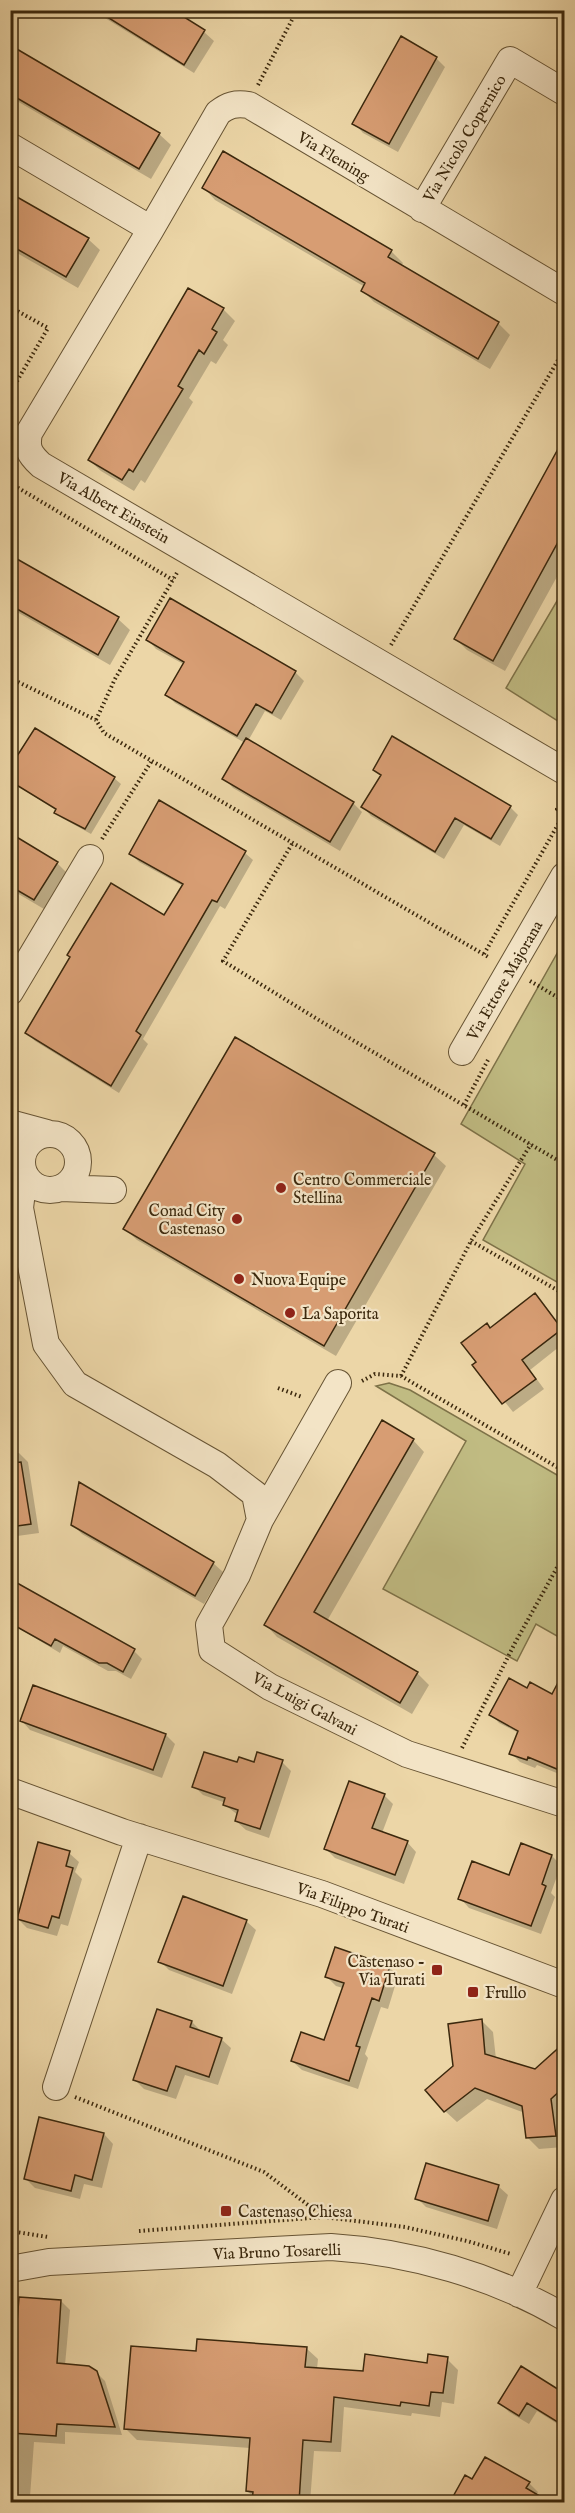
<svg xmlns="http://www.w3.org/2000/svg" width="575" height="2513" viewBox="0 0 575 2513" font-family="'IM FELL English',serif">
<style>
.green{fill:#c0bb82;stroke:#7e7248;stroke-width:1.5}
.shadow{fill:#0003}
.building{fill:#d79d73;stroke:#3b280d;stroke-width:1.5}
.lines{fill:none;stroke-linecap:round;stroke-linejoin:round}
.minor-casing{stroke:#675434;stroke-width:28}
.path{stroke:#3b280d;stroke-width:4;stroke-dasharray:1.5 3;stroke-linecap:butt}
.minor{stroke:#f3e4c6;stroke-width:26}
.poi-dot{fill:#8f2418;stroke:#f3e4c6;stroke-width:2}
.labels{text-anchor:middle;stroke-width:4.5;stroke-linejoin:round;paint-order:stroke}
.street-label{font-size:16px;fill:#3b280d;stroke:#f3e4c6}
.poi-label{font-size:16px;fill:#3b280d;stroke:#f3e4c6;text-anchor:start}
</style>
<rect width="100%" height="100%" fill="#ecd6a7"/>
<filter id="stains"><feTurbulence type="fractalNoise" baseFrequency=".00333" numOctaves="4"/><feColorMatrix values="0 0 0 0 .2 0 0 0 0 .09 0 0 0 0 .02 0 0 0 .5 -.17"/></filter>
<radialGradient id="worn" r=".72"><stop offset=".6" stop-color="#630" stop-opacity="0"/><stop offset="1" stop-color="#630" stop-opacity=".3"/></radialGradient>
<path class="green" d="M564,589V725L506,688Z
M564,941V1286L483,1240L525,1164L461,1124Z
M389,1383L410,1390L564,1479V1640L536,1624L517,1661L383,1589L466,1441L376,1386Z"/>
<path class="shadow" d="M92,10H170L204,32L214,41L194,73Z
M10,47L159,134L171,145L151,179L10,97Z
M436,58L445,67L398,152L363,133L354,123Z
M204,188L391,251L403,263L401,266L498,323L510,335L490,369L374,302L363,291L365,287L215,200Z
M10,194L88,239L100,250L78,288L10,249Z
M223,309L235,321L223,340L228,345L216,364L211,361L189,398L193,402L145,483L141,480L134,491L101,471L89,460Z
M564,441V564L505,671L467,650L456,639Z
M10,556L118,619L130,630L110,665L10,608Z
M148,640L295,672L304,681L281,720L265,711L248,741L353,803L362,812L340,851L233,788L224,778L245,743L175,703L167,695L185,665L156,649Z
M375,769L510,807L518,815L500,846L464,825L444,859L371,816L363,807L382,776Z
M114,778L121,784L91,834L62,818L57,811L10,781Z
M10,835L57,863L66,872L44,909L10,889Z
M245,853L253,860L225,909L220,906L143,1039L148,1044L119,1093L35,1041L27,1033L165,917L183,886L139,862L131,854Z
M235,1039L434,1155L446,1166L336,1356L137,1240L125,1229Z
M544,1304L564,1332V1343L530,1370L544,1389L513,1412L475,1365L490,1329Z
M10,1326L17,1366L10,1367Z
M564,1408V1423L557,1414Z
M413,1440L424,1452L327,1621L417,1673L429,1685L412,1714L277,1637L266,1625Z
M19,1453L28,1462L39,1533L10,1537V1454Z
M73,1525L213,1563L223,1572L204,1604L82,1534Z
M10,1623L134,1651L142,1659L131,1679L116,1671H108L63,1646L60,1653Z
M527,1690L552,1696L556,1690L564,1695V1776L537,1765L535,1768L520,1762L511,1753L519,1733L499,1723L491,1714Z
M21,1720L166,1735L175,1744L162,1778L30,1730Z
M282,1762L291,1771L269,1838L246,1830L236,1821L238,1815L225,1805L226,1803L203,1795L194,1786L238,1764Z
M384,1795L393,1804L382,1833L407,1842L416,1852L404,1884L335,1858L326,1849Z
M69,1853L79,1862L75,1872L82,1879L68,1926L61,1924L57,1936L27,1928L18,1919Z
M552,1856L561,1865L551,1893L555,1897L541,1934L469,1908L460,1898Z
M246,1921L256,1930L232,1994L169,1970L160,1961Z
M389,1967L398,1976L388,2009L381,2007L365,2054L368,2058L358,2089L302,2070L292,2061L325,2042L343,1988L336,1986L327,1977Z
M481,2020L493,2032L496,2059L535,2071L557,2052L564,2060V2109L562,2111L564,2147L539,2149L527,2137L525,2113L487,2099L457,2122L445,2111L454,2066Z
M192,2022L201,2031L221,2039L231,2048L218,2085L185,2075L176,2099L144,2089L135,2080Z
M104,2134L113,2144L102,2188L84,2184L80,2199L35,2188L26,2179Z
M498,2186L508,2195L497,2229L426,2207L417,2198Z
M61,2301L70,2310L65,2365L96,2372L105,2381L122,2435L65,2432V2444L34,2442L30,2497L85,2502H10V2362H16Z
M306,2348L318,2359L317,2369L364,2372L428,2364L447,2359L458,2370L454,2404L442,2402L440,2417L412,2413L411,2416L344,2407L341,2452L314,2451L310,2502H253L254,2497L247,2491L250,2448L137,2440L126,2429L197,2353Z
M521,2368L564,2395V2428L537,2411L529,2424L509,2412L500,2403Z
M473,2481L529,2483L538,2492L535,2497L540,2502H453Z"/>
<path class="building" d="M96,10H173L205,30L184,65Z
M401,36L437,57L389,144L352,124Z
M10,45L160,133L139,169L10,94Z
M223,151L392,250L388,257L499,322L478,359L361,291L365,283L202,188Z
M10,193L89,238L66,277L10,245Z
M188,288L224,308L212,329L217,332L204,354L199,350L178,386L183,389L133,472L129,469L122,480L88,460Z
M564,438V531L493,661L454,639Z
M10,555L119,617L98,655L10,605Z
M170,598L296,671L272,713L256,704L237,736L165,695L184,662L146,640Z
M35,728L115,777L85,829L54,813L56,809L10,781V767Z
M392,736L511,806L491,839L455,818L435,852L361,807L381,775L373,770Z
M246,738L354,802L330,842L222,779Z
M159,800L246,851L217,902L212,900L136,1031L141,1035L111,1086L25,1033L70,957L67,955L111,883L164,915L183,884L129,854Z
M10,833L58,862L34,900L10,886Z
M235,1037L435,1153L324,1346L123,1229Z
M535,1293L562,1329L522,1360L536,1379L502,1404L472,1365L476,1362L461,1343L487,1323L490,1328Z
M382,1420L414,1439L314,1612L418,1672L400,1703L264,1625Z
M21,1462L31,1524L10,1527V1463Z
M79,1482L214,1562L195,1596L71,1525Z
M10,1579L135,1649L123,1672L107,1663H99L55,1639L51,1646L10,1623Z
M564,1671V1772L528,1757L527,1760L509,1754L518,1731L489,1715L509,1678L527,1688L530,1682L552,1694Z
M33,1685L166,1734L153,1770L20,1721Z
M204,1752L237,1762L239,1757L254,1762L257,1752L283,1760L260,1829L235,1821L238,1810L223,1805L225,1798L192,1787Z
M349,1781L385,1794L372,1828L408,1841L395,1875L324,1849Z
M38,1842L70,1851L66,1866L73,1868L59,1918L52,1916L48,1928L17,1919Z
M521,1843L552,1855L542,1884L546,1886L531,1926L458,1899L472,1861L509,1875Z
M183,1896L247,1920L223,1986L158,1962Z
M335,1947L390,1966L379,2001L372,1998L356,2046L360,2047L349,2081L291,2061L301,2032L324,2040L344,1983L325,1977Z
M157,2009L192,2021L190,2027L222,2038L209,2077L176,2066L167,2091L133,2080Z
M482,2019L485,2054L535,2069L564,2043V2087L551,2099L556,2136L526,2138L522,2106L475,2088L444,2112L425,2090L453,2066L448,2024Z
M39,2117L104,2133L92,2180L75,2175L71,2191L24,2179Z
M426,2163L499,2185L488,2221L415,2199Z
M19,2297L61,2300L57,2363L89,2366L97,2371L115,2427L57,2424L56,2436L10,2433V2360L14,2361Z
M197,2339L307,2347L305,2367L363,2371L365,2354L427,2363L428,2354L448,2357L443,2393L431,2392L429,2406L401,2402L400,2406L334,2397L331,2442L303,2440L299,2502H252L253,2492L246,2491L250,2438L124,2429L131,2346L196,2351Z
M521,2366L564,2393V2426L527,2403L519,2416L498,2403Z
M485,2457L530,2482L526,2488L550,2502H450L465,2475L472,2479Z"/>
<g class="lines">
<defs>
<path id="minor" d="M10,146L151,229L29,433C26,448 29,454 41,465L564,771
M422,209L510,60L564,92
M151,229L218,113C228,105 235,103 249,105L564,292
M10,992L90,858
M462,1052L564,876
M10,1123L47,1133
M22 1162a28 28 0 1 1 56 0a28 28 0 1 1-56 0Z
M24,1175L20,1208L46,1344L75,1384L217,1465L255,1494L260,1520L237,1575L209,1625L212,1650L270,1687L407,1754L564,1804
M61,1188L113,1190
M260,1520L338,1383
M10,1791L122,1832L322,1894L564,1985
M56,2087L139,1837
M10,2269L49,2262L331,2247C411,2252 495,2276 564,2317
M519,2294L564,2200"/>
</defs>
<use href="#minor" class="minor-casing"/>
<path class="path" d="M258,85L295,14L289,10
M10,307L48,328L10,393
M10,483L173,580
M391,645L564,350
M10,678L96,720L104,733L490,958
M96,720L115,679L178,571
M564,797L557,809L564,813
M102,839L151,762
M292,844L223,961L322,1022L564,1164
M484,954L564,814
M530,981L564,1001
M464,1105L489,1058
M471,1241L564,1294
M401,1376L471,1241L531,1144
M362,1381L375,1374L401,1376L564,1471
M278,1388L302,1397
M462,1748L515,1643L564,1555
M75,2097L264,2172L324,2217
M10,2231L48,2237
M139,2231L324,2217L405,2227L467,2241L511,2254"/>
<use href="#minor" class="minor"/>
</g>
<g class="poi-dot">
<circle cx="281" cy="1188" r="6"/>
<circle cx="237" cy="1219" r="6"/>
<circle cx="239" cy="1279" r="6"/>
<circle cx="290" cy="1313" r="6"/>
<rect x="431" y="1964" width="12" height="12" rx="3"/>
<rect x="467" y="1986" width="12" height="12" rx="3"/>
<rect x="220" y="2205" width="12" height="12" rx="3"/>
</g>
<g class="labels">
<g class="street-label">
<text transform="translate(464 138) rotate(-59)" y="6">Via Nicolò Copernico</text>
<text transform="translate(334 156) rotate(31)" y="6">Via Fleming</text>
<text transform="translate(114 507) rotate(30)" y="6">Via Albert Einstein</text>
<text transform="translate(504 980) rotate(-60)" y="6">Via Ettore Majorana</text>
<text transform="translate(305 1703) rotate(28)" y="6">Via Luigi Galvani</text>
<text transform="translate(353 1907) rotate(20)" y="6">Via Filippo Turati</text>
<text transform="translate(277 2251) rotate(-2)" y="6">Via Bruno Tosarelli</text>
</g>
<g class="poi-label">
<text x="293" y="1185">Centro Commerciale<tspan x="293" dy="18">Stellina</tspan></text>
<text x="225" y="1216" text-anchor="end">Conad City<tspan x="225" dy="18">Castenaso</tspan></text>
<text x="251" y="1285">Nuova Equipe</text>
<text x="302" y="1319">La Saporita</text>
<text x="425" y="1967" text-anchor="end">Castenaso -<tspan x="425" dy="18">Via Turati</tspan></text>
<text x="485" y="1998">Frullo</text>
<text x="238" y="2217">Castenaso Chiesa</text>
</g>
</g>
<rect width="575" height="2513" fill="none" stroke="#ecd6a7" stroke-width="36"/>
<rect x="12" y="12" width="551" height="2489" fill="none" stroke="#3b280d" stroke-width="3"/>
<rect x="18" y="18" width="539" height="2477" fill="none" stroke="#3b280d" stroke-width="1.5"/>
<rect width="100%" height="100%" filter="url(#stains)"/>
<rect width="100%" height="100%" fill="url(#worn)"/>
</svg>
